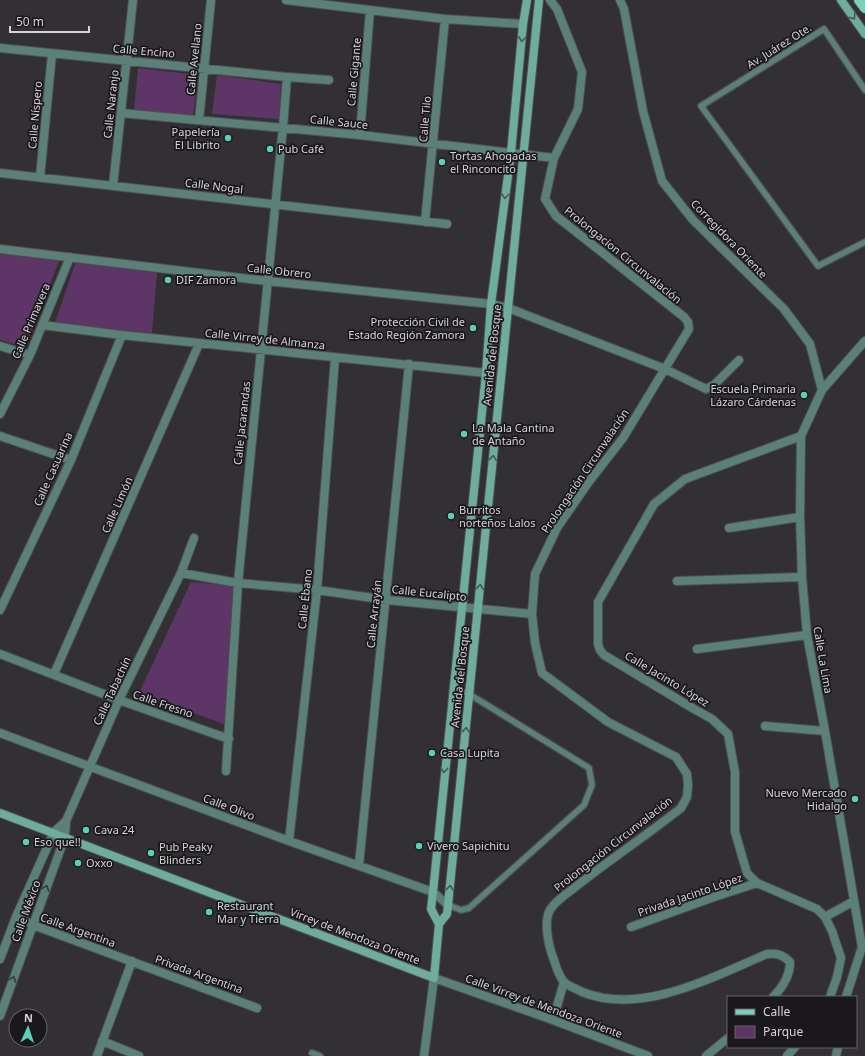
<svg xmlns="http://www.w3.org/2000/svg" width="865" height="1056" viewBox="0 0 865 1056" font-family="'Noto Sans',sans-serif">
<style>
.green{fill:#5d3567}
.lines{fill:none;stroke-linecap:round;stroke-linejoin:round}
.lane-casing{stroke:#504e51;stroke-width:8}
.street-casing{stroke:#504e51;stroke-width:10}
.secondary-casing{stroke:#504e51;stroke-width:10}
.primary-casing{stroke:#504e51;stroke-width:12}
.lane{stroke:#5a8077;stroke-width:5.5}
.street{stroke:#5a8077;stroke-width:8}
.secondary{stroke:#6eac9e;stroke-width:8}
.primary{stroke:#7dcfbc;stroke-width:10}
.oneway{stroke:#405b55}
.oneway2{stroke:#303c3b}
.poi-dot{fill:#5eceb8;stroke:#1a181a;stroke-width:1.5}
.labels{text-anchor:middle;stroke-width:3.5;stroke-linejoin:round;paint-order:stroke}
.street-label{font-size:11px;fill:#d6d4d7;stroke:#1a181a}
.poi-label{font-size:11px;fill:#d6d4d7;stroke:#1a181a;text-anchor:start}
</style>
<rect width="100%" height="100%" fill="#333034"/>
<path class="green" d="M138,68L198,75L193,116L134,110Z
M217,75L281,84L279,119L212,114Z
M0,253L60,259L25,347L0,340Z
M76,261L157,273L152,333L55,323Z
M191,582L236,586L224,724L139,693Z"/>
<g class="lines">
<defs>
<path id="lane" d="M865,90L824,29L701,106L818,266L865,242
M448,905L461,910L469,908L584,805L592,785L589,768L469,694L453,687
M312,1053L320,1056"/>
<path id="street" d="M286,0L445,19L523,24
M550,0L557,9L582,72L578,109L554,158L545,199L556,216L684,317L688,322L689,329L623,438L588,483L557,528L535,574L532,614L535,643L542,673L608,722L676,757L687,774L688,785L687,797L681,808C646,836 609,860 574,888C566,894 555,901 550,910C543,922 549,948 554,960C556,967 559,976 564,982C568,986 577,989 582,992C642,1016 712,977 767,954C777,953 783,955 790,962C790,975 782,988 773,997
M620,0L624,9L643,111L662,181L693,220L784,309L810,344L822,390
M0,48L287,77L329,80
M121,113L360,135L554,158
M199,120L211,0
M360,135L370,10
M0,173L447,224
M40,177L52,54
M113,186L133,0
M425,222L445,19
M0,249L267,281L491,304L508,308L665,369L706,389L714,385L739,360
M42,325L122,335L486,373
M0,346L30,355
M0,414L30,355L70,257
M0,436L71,460
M801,436L685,479L654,504L598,602V644L600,650L604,655L694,709L712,719L728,734L735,772V832L747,873L757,883L817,909L825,917L832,931L841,958L837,977L830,997
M729,528L800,517
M181,573L238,583L317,590L387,600L532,614
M677,581L802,577
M0,610L71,460L122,335
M697,649L807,635
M0,654L119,700L229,739
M54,674L199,344
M765,726L825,731
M0,733L289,841L433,892L448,905
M226,771L238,583L283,127L287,77
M289,841L317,590L335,358
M359,865L409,364
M16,917L33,925L257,1008
M825,917L854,901
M631,927L714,897L757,883
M0,959L16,917L54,832L66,821
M846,997L862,947L825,731L807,635L802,577L800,517L801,436L822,390L865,341
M0,1016L65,837L66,821L119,700L181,573L194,538
M553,1020L564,982
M102,1041L139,1056
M97,1056L132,961
M424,1056L434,978L553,1020L648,1056
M706,1056L728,1038
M787,1056L795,1047
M836,1056L838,1047"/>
<path id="secondary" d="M841,0L865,34
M0,813L434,978L439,924L447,914L448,905L539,0
M439,924L431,909L433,892L486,373L491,304L511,153L523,24L527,0"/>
<path id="primary" d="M859,0L865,8"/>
</defs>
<use href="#lane" class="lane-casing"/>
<use href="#street" class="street-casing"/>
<use href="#secondary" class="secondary-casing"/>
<use href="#primary" class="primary-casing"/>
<use href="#lane" class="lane"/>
<use href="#street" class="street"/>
<use href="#secondary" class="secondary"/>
<use href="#primary" class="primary"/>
</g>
<defs><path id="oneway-chevron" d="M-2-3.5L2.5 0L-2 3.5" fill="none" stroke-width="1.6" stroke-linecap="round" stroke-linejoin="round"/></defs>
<g class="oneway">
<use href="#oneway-chevron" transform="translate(853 17) rotate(55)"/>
<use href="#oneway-chevron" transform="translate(522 39) rotate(95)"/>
<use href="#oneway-chevron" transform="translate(505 196) rotate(97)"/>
<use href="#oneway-chevron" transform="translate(493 458) rotate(-84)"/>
<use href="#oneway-chevron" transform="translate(480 587) rotate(-84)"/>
<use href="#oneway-chevron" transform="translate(466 730) rotate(-84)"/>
<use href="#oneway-chevron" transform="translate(444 770) rotate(96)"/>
<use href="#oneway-chevron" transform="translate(450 888) rotate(-84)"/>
</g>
<g class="oneway2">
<use href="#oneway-chevron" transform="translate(46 888) rotate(-70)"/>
<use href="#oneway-chevron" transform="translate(13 979) rotate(-70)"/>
</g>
<g class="poi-dot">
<circle cx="228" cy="138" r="4"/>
<circle cx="270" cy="149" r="4"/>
<circle cx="442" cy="162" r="4"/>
<circle cx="168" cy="280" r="4"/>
<circle cx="473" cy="328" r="4"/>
<circle cx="804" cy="395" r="4"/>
<circle cx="464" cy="434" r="4"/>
<circle cx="451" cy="516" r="4"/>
<circle cx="432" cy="753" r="4"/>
<circle cx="855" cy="799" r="4"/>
<circle cx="86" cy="830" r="4"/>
<circle cx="26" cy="842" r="4"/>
<circle cx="419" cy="846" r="4"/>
<circle cx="151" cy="853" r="4"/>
<circle cx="78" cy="863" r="4"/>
<circle cx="209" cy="912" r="4"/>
</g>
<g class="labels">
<g class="street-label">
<text transform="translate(779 46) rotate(-32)" y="4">Av. Juárez Ote.</text>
<text transform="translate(144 51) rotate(5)" y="4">Calle Encino</text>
<text transform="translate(194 59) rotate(-84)" y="4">Calle Avellano</text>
<text transform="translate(354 72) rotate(-85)" y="4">Calle Gigante</text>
<text transform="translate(111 104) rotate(-84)" y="4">Calle Naranjo</text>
<text transform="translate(35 115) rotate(-85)" y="4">Calle Níspero</text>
<text transform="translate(425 119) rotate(-85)" y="4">Calle Tilo</text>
<text transform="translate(339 122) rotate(6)" y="4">Calle Sauce</text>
<text transform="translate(214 186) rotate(7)" y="4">Calle Nogal</text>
<text transform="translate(729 239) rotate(46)" y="4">Corregidora Oriente</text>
<text transform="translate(623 255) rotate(39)" y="4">Prolongacíon Circunvalación</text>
<text transform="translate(279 271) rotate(6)" y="4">Calle Obrero</text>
<text transform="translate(31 321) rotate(-67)" y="4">Calle Primavera</text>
<text transform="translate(265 339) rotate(6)" y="4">Calle Virrey de Almanza</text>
<text transform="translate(492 355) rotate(-84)" y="4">Avenida del Bosque</text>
<text transform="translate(242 423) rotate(-84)" y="4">Calle Jacarandas</text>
<text transform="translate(53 469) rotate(-66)" y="4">Calle Casuarina</text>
<text transform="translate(585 471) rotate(-56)" y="4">Prolongación Circunvalación</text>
<text transform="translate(117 505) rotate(-66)" y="4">Calle Limón</text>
<text transform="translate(429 593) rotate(6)" y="4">Calle Eucalipto</text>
<text transform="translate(305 599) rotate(-84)" y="4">Calle Ébano</text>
<text transform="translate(374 614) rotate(-84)" y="4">Calle Arrayán</text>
<text transform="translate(823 660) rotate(80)" y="4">Calle La Lima</text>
<text transform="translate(460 677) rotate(-84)" y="4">Avenida del Bosque</text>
<text transform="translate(667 679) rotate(31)" y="4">Calle Jacinto López</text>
<text transform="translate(112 691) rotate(-65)" y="4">Calle Tabachín</text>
<text transform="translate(163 704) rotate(19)" y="4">Calle Fresno</text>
<text transform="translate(229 807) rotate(21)" y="4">Calle Olivo</text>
<text transform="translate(613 844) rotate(-38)" y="4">Prolongación Circunvalación</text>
<text transform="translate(690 895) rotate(-19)" y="4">Privada Jacinto López</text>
<text transform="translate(26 911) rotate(-70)" y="4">Calle México</text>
<text transform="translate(78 930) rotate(20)" y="4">Calle Argentina</text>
<text transform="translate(355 936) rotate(21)" y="4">Virrey de Mendoza Oriente</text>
<text transform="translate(199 974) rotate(20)" y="4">Privada Argentina</text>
<text transform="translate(544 1006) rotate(20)" y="4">Calle Virrey de Mendoza Oriente</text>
</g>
<g class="poi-label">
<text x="220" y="136" text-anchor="end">Papelería<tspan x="220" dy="13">El Librito</tspan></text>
<text x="278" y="153">Pub Café</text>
<text x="450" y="160">Tortas Ahogadas<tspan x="450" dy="13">el Rinconcito</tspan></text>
<text x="176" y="284">DIF Zamora</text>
<text x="465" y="326" text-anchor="end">Protección Civil de<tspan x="465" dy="13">Estado Región Zamora</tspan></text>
<text x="796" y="393" text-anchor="end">Escuela Primaria<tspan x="796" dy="13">Lázaro Cárdenas</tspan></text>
<text x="472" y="432">La Mala Cantina<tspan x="472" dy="13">de Antaño</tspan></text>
<text x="459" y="514">Burritos<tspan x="459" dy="13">norteños Lalos</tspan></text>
<text x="440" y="757">Casa Lupita</text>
<text x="847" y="797" text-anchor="end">Nuevo Mercado<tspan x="847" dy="13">Hidalgo</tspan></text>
<text x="94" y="834">Cava 24</text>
<text x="34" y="846">Eso que!!</text>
<text x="427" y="850">Vivero Sapichitu</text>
<text x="159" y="851">Pub Peaky<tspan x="159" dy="13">Blinders</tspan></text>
<text x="86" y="867">Oxxo</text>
<text x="217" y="910">Restaurant<tspan x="217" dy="13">Mar y Tierra</tspan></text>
</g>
</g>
<rect x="727" y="996" width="130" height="52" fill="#1a181a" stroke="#656366"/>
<rect x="735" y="1009" width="20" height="6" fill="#7dcfbc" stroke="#656366"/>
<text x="763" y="1016" font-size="12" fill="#d6d4d7">Calle</text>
<rect x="735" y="1026" width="20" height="12" fill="#5d3567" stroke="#656366"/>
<text x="763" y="1036" font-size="12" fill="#d6d4d7">Parque</text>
<g transform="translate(28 1028) rotate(3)"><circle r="19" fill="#1a181a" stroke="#656366"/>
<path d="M0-3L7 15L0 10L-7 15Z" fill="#5eceb8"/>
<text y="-6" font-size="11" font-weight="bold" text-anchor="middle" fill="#d6d4d7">N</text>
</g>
<path d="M10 26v6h79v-6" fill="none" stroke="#d6d4d7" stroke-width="2"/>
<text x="16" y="26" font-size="12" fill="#d6d4d7" stroke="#1a181a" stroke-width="3" paint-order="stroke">50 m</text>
</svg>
